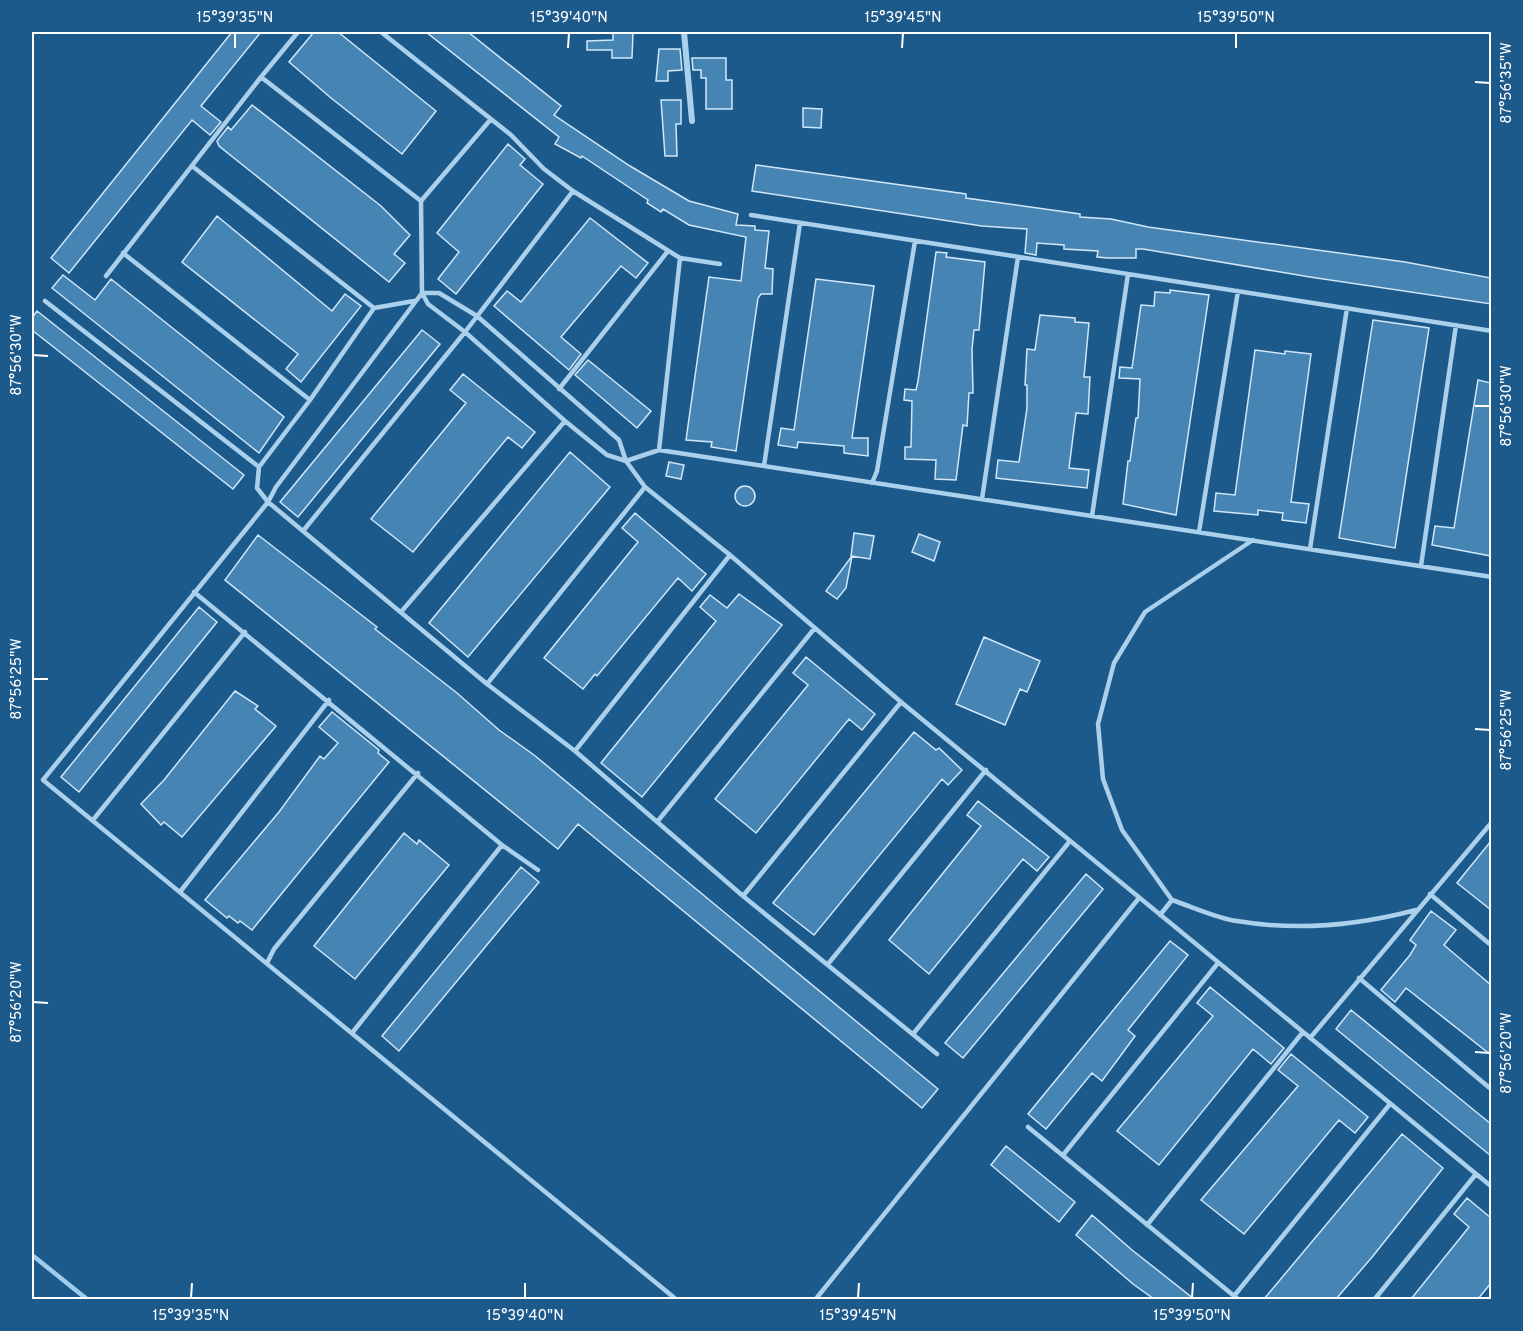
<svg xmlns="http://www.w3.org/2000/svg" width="1523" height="1331" viewBox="0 0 1523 1331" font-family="Overpass,sans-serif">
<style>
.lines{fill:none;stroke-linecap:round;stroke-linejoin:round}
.stream{stroke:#9dccee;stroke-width:4.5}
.building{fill:#4684b4;stroke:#cfe7f9;stroke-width:1.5}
.service{stroke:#aad0ec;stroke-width:4.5}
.minor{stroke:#aad0ec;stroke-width:6}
.ticks{fill:none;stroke:#fff;stroke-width:2}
.neatline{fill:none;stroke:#fff;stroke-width:2}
.ticks-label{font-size:15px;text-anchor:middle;fill:#fff}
</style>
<rect width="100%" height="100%" fill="#1d5a8c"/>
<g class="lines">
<path class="stream" d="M32,1255L88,1300"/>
</g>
<path class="building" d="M232,32H261L201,106L221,122L210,135L192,120L69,273L51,258Z
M314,32H338L436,111L402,154L331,98L289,62Z
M426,32H468L561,106L554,115L630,166L689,201L738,214L736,225L755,226V230L769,231L765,268L773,269L772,294H761L758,298L736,451L711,447L712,442L686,440L709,277L741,281L746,237L689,225L663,209L661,212L647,203L648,200L582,156L581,158L555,144L559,137Z
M613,32H633L632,58H612V50H587V41L613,40Z
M659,49H680L682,70L668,71V81H656Z
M692,58H726V80H732V109H706V78H701V70H693Z
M661,100H681V124H676L677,156H665Z
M252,105L381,206L410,235L394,254L405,263L389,282L219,146L217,141L228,127L231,130Z
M803,108L822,109L821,128L803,127Z
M508,144L525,159L520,165L543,184L456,294L438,279L459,252L437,233Z
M756,165L966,194V198L1080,214V217L1111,219L1148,227L1405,262L1491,278V304L1310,277L1143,249H1136V258H1108L1097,257L1098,251L1064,249V245L1037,243L1036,255L1025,253L1027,229L982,226L752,191Z
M217,216L332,311L345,294L361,306L301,382L286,369L298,354L182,262Z
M590,218L648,263L636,278L621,266L561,337L581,354L569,370L494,306L507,291L521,302Z
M936,252L947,253L946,257L985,262L979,330H974L972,349L973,393H969L967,426L963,425L956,480L935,479L936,460L905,459V447H911L912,401L904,400L905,389L916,390L918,381Z
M63,275L95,300L111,279L284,417L259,453L52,288Z
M816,279L874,286L852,438H868V456L844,453V446L798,442L797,448L778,445L781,428L794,430Z
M1170,290L1209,295L1176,515L1123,504L1128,461H1130L1136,418H1138L1140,379L1119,378L1120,367L1132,368L1141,305L1154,306L1155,292L1170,293Z
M37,311L244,475L233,489L32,330V318Z
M1040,315L1075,318V322L1089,323L1084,377H1090L1088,414L1076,413L1069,468L1089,470L1087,488L996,478L998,460L1019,462L1027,408V385H1025L1027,349L1035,350Z
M1373,320L1429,328L1395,548L1339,538Z
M422,330L440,344L298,517L280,502Z
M1255,350L1285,354V351L1311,354L1291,502L1309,504L1306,523L1282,520L1283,513L1258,510V515L1214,511L1216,493L1235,495Z
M588,360L651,411L637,428L575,375Z
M463,374L535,432L522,448L508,437L413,552L371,519L466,403L450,390Z
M1478,380L1491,383V556L1432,545L1435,526L1454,528Z
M570,452L610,487L468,657L429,623Z
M669,462L684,465L681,479L666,476Z
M735 496a10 10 0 1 1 20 0a10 10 0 1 1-20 0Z
M635,513L706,574L692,591L678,578L597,676L595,674L583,689L544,658L638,542L622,528Z
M854,533L874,536L870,559L851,556Z
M919,534L940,542L934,561L912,552Z
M258,535L377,627L375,629L457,693L499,730L534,755L938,1089L922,1108L578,824L558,849L225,580Z
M852,556L846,588L837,599L826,591Z
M739,594L782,625L642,797L601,763L716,621L700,607L710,595L727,608Z
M199,607L217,622L79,792L61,777Z
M984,637L1040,661L1027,692L1020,689L1005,725L956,704Z
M806,657L875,714L862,730L849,719L756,833L715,799L808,685L793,673Z
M235,691L258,706L255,709L276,726L182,837L164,822L161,825L141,804L164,780Z
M332,712L379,750L378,753L389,762L252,930L240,921L238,923L229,916L227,918L205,900L279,812L320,756L324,759L338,743L319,727Z
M914,732L936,750L939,748L962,770L948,785L942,779L814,935L773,903Z
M978,801L1049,857L1037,871L1023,859L929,974L889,940L981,826L967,815Z
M404,833L417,844L419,840L449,865L355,979L314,946Z
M1491,841V910L1457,883Z
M521,867L539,882L399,1051L382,1036Z
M1086,874L1103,889L963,1058L945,1043Z
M1431,911L1456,930L1444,945L1491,985V1055L1406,988L1395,1002L1381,990L1410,955L1416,945L1410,940Z
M1170,941L1188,955L1128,1030L1135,1036L1102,1081L1092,1073L1046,1129L1028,1114Z
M1210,987L1284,1048L1271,1064L1253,1049L1159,1165L1117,1131L1213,1016L1197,1003Z
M1351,1010L1491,1124V1156L1336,1029Z
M1291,1054L1368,1117L1355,1133L1339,1120L1244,1234L1201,1200L1298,1086L1278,1070Z
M1402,1134L1443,1168L1373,1256L1336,1299H1264Z
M1006,1146L1075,1202L1059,1222L991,1165Z
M1467,1198L1491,1218V1283L1478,1299H1411L1469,1227L1454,1214Z
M1092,1215L1132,1250L1194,1299H1154L1133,1284L1076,1235Z"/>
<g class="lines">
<path class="service" d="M298,32L261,77L421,201
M381,32L511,135L544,169L573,191L680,258L720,264
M491,119L421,201L422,293L276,487L268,502L43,780L677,1300
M192,166L374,308
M751,215L1492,331
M123,253L310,400
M106,276L261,77
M45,301L259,467
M414,301L374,308L310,400L259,467L257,488L268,502L487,684L575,751L743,896L937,1054
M559,389L668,251
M659,450L680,258
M764,466L800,223
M872,483L877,471L915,241
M982,499L1018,257
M1092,516L1128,274
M303,531L465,332L573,191
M1199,532L1238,291
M1310,549L1347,308
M1421,566L1456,325
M1492,577L659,450L626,461L607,455L565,421L465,332L428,304L422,293H439L477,316L619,440L626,461L645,487L730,555L901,702L1492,1187
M194,592L502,845L538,870
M401,612L565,421
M487,684L645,487
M575,751L730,555
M93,820L245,632
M657,822L814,629
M180,892L329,700
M1430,894L1492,946
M743,896L901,702
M1172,900C1193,907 1216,918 1237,921C1296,931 1359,925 1416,910
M1160,915L1172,900L1122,830L1103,779L1098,724L1114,663L1145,612L1253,540
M267,963L274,949L418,773
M828,964L986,770
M1359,978L1492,1090
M352,1033L502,845
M913,1034L1070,841
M1310,1038L1492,822
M1028,1127L1239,1300
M1063,1155L1218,963
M1147,1225L1303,1032
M1234,1296L1390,1104
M815,1300L1139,898
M1374,1300L1476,1174"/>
<path class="minor" d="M684,32L692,121"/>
</g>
<path class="ticks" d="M235,48V33M568,48L569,33M902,48L903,33M1236,48V33M1475,82L1490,83M33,355L48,356M1475,406H1490M33,679H48M1475,729L1490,730M33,1002L48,1003M1475,1052L1490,1053M191,1298L192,1283M525,1298V1283M858,1298L859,1283M1192,1298L1193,1283"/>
<rect width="1523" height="1331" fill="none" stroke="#1d5a8c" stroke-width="66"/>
<rect x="33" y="33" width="1457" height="1265" class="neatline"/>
<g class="ticks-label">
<text x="235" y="22">15°39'35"N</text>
<text x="569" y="22">15°39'40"N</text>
<text x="903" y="22">15°39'45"N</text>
<text x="1236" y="22">15°39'50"N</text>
<text transform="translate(1506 83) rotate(-90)" y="5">87°56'35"W</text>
<text transform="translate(16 355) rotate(-90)" y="5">87°56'30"W</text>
<text transform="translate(1506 406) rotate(-90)" y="5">87°56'30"W</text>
<text transform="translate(16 679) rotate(-90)" y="5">87°56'25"W</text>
<text transform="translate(1506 730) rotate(-90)" y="5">87°56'25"W</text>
<text transform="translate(16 1002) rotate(-90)" y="5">87°56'20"W</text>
<text transform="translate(1506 1053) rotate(-90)" y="5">87°56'20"W</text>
<text x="191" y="1320">15°39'35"N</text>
<text x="525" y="1320">15°39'40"N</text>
<text x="858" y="1320">15°39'45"N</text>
<text x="1192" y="1320">15°39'50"N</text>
</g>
</svg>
